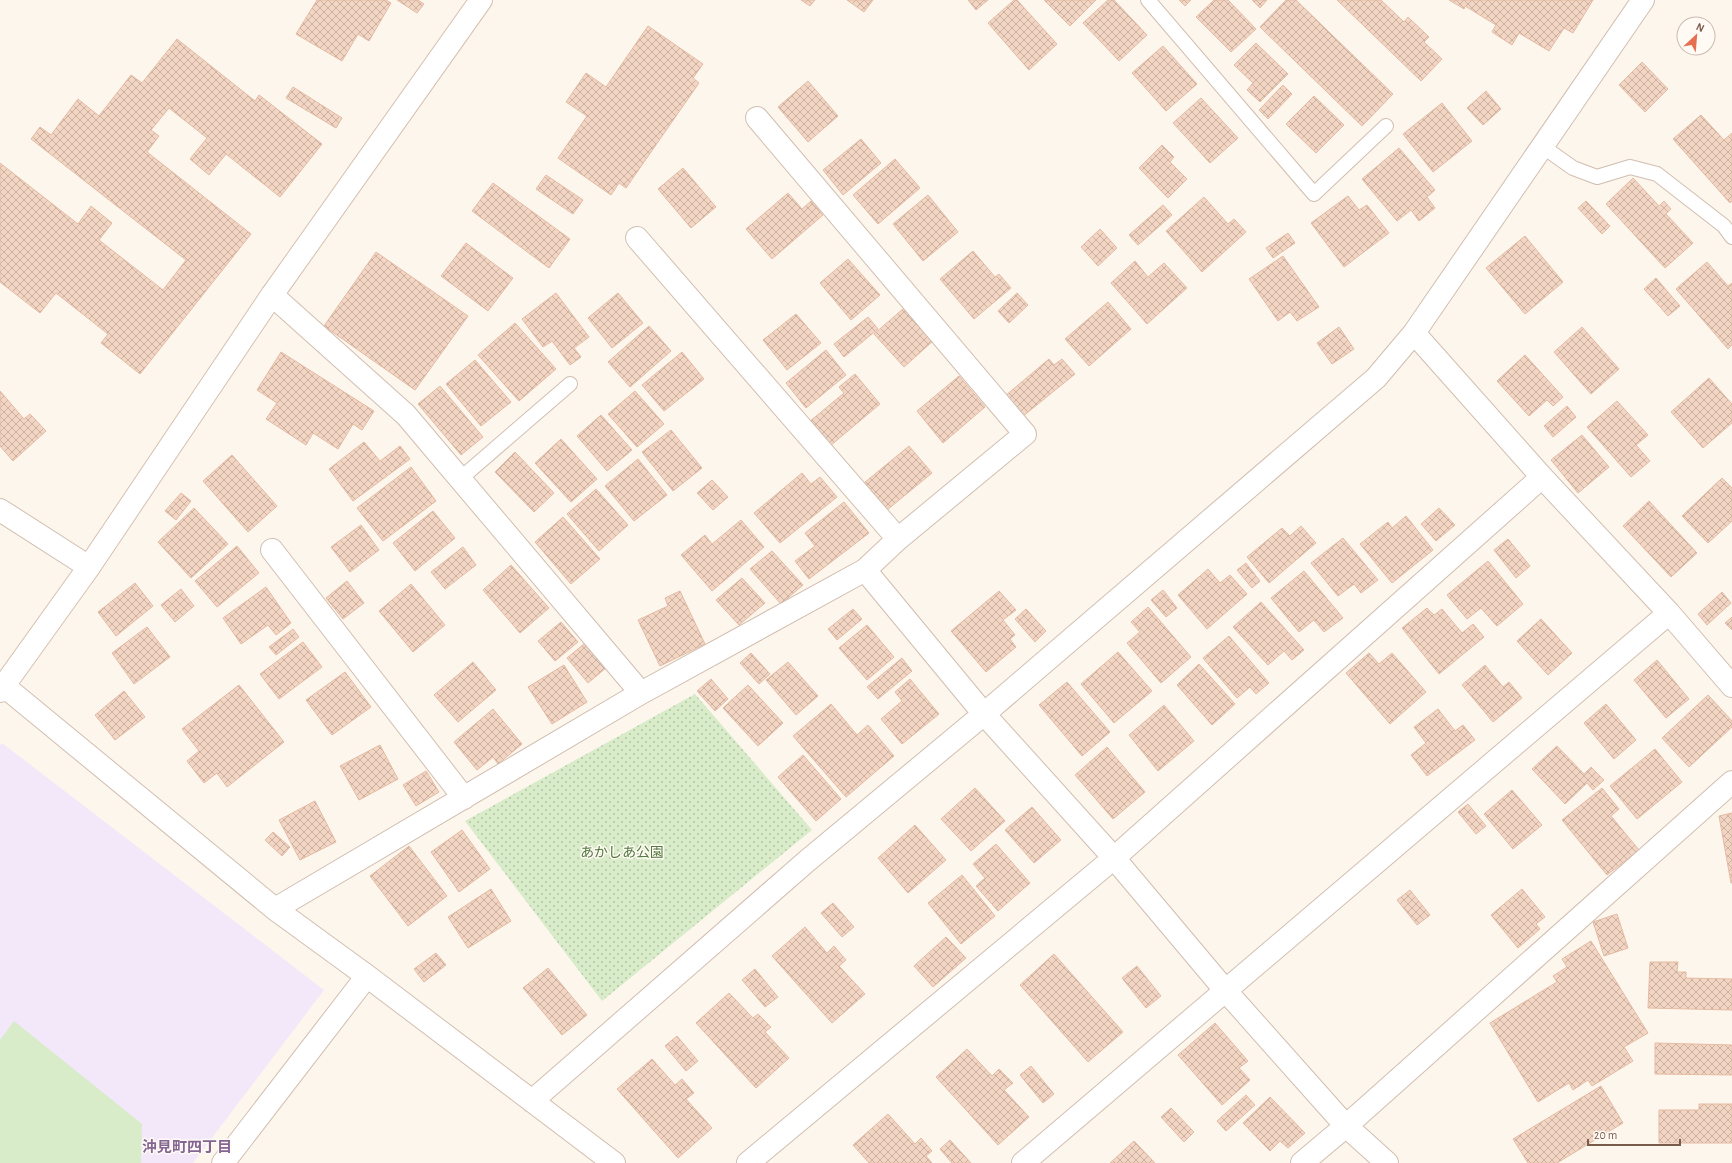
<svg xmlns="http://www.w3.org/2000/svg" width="1732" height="1163" viewBox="0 0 1732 1163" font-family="'Alegreya Sans','Noto Sans JP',sans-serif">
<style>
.education{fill:#f3e8fa}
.green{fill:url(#green-dots)}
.pitch{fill:#d8ecc9}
.building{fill:url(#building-cross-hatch);stroke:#e6bba3}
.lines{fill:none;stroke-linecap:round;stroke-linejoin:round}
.lane-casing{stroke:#d1beb0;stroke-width:16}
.street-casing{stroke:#d1beb0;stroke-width:24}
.secondary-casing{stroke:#d6c0b0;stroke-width:24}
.lane{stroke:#fff;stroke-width:14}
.street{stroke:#fff;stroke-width:22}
.secondary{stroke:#fff;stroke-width:22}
.labels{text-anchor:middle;stroke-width:3;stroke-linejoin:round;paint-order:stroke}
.park-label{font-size:14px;fill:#537a41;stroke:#fffaf3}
.neighbourhood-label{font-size:15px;font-weight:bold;fill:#846695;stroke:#fffaf3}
</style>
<defs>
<pattern id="green-dots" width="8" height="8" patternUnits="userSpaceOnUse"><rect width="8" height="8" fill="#d8ecc9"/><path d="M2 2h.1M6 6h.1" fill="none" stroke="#b4c2a5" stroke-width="1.8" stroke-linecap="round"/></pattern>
<pattern id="building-cross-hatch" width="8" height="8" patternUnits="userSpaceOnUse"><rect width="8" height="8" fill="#f3d5c3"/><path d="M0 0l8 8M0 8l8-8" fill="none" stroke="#cab0a1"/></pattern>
</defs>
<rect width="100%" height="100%" fill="#fdf6ec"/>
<path class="education" d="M2,743L324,990L193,1163H0V745Z"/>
<path class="green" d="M695,694L812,830L602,1001L465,821Z"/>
<path class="pitch" d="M14,1021L142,1124L141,1163H0V1040Z"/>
<path class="building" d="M317,0H386L391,3L369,41L358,34L342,61L296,34Z
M397,0H418L424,4L417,13Z
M801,0H815L810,6Z
M847,0H873L864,12Z
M968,0H988L976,10Z
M1014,0H1017L1057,44L1029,70L988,23Z
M1044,0H1096L1070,26Z
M1108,0H1114L1147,35L1119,61L1083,23Z
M1179,0H1191L1185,6Z
M1214,0H1228L1256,29L1231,52L1196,17Z
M1252,0H1267L1260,8Z
M1286,0H1296L1393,94L1362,126L1260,27Z
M1337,0H1381L1404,22L1408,17L1429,37L1424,42L1442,59L1421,81Z
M1449,0H1593L1573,33L1564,28L1549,51L1519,33L1512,45L1492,32L1496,25L1465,6L1464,9Z
M648,26L703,64L693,78L699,83L626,188L619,183L611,195L558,158L587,116L566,102L586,73L606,87Z
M177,39L255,101L259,95L322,144L280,197L226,154L209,175L190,159L207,138L169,108L151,130L159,136L147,152L251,234L140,374L101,343L108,334L56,293L40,313L0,282V163L78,224L91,206L112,223L99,240L163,290L186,260L31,139L40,127L51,135L78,99L99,116L131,75L142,83Z
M1256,43L1288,74L1260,102L1247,90L1253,83L1234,65Z
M1163,46L1197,84L1166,111L1132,73Z
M1642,62L1668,89L1645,112L1619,85Z
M808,81L838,116L808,142L778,107Z
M1283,85L1292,94L1268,119L1259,110Z
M293,87L342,118L336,128L286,98Z
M1486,91L1501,109L1483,125L1467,108Z
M1314,96L1344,125L1316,153L1286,124Z
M1201,98L1238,138L1210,163L1173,123Z
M1442,103L1472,141L1433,172L1403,134Z
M1701,115L1724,140L1732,133V201L1730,203L1673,139Z
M861,139L881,163L843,195L823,170Z
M1162,145L1174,157L1170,162L1187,179L1168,198L1139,168Z
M1399,148L1435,190L1427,197L1435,208L1419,221L1411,210L1397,221L1362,179Z
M895,159L920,188L878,224L853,195Z
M683,168L716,207L691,228L658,189Z
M546,175L583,200L573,214L536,189Z
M1633,178L1659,206L1664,201L1671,209L1666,214L1693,243L1665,268L1606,204Z
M493,183L570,239L549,268L472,211Z
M788,193L802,209L811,201L823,215L772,259L746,229Z
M928,195L958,232L923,261L893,224Z
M1348,196L1359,210L1367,205L1389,233L1344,267L1311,223Z
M1204,197L1228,224L1234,219L1246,232L1202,272L1166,231Z
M1586,201L1610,226L1602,234L1578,208Z
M1163,205L1172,215L1138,245L1129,235Z
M1100,229L1117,248L1098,266L1081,247Z
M1288,233L1295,243L1273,258L1266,248Z
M1525,236L1563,282L1525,314L1486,268Z
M466,243L513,278L488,311L441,276Z
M973,251L995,277L999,274L1011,288L974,319L940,279Z
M376,252L468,316L415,390L324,326Z
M1283,256L1319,307L1297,321L1290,312L1278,321L1249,279Z
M848,259L880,295L851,320L820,283Z
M1135,261L1148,277L1164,263L1187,288L1147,324L1111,283Z
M1707,262L1728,286L1732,283V345L1728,349L1676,289Z
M1656,278L1680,306L1668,316L1644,289Z
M556,293L589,337L574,348L581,357L570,365L552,341L543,347L522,319Z
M618,293L643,323L612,348L588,318Z
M1017,293L1028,305L1009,323L998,311Z
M1108,302L1131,329L1089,366L1065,339Z
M904,308L933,341L904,367L874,334Z
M796,314L821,343L787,370L763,340Z
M868,317L878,329L844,357L834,344Z
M515,323L556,369L519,401L478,355Z
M649,326L671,351L630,387L608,362Z
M1339,327L1354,349L1332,364L1317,343Z
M1582,327L1619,369L1591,394L1554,352Z
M826,350L846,375L806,408L786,383Z
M281,352L374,411L362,430L353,424L338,449L313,433L306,445L266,419L277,403L257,390Z
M682,352L704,379L664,411L642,385Z
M1525,355L1563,397L1553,406L1547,400L1529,416L1497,381Z
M1049,359L1054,365L1062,359L1075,374L1022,417L1005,396Z
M475,360L511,402L481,426L446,384Z
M855,374L880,404L830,446L809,422L844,393L839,387Z
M959,376L985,407L943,443L917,411Z
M1709,378L1732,404V423L1703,448L1671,412Z
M440,386L483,437L461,455L418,404Z
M0,391L24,419L30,414L46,431L13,461L0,446Z
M635,391L664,424L637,447L608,414Z
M1617,401L1648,435L1636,445L1650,461L1631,477L1587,427Z
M1567,406L1576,417L1553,437L1544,426Z
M601,415L632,450L607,471L577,436Z
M671,430L702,468L673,491L642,452Z
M1582,435L1609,467L1578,493L1551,460Z
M561,439L597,479L571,502L535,463Z
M364,442L380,461L400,446L410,459L353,501L329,469Z
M909,446L932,473L887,510L864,483Z
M515,452L554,493L534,512L495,472Z
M232,455L277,506L248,532L203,481Z
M638,459L667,495L634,521L605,486Z
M411,467L436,501L383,541L357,508Z
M802,473L811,484L820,477L837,497L780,543L754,513Z
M1722,478L1732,488V521L1708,543L1682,516Z
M712,480L728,497L713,510L697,493Z
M596,489L628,525L599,551L567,514Z
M181,493L191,501L176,520L165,511Z
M1649,501L1697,553L1671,577L1623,526Z
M844,502L869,533L809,579L795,561L815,546L805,533Z
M194,508L228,544L191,578L158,542Z
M1439,508L1455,525L1436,541L1421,524Z
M433,511L455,538L415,571L393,543Z
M1406,516L1433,550L1392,583L1360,544L1388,522L1392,528Z
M563,517L600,559L571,584L535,542Z
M741,520L764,547L712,591L681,555L705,535L712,544Z
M361,525L379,550L350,572L331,547Z
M1301,526L1316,543L1269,583L1247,557L1282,528L1290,536Z
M1343,538L1378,580L1361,593L1354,584L1338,596L1311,563Z
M1508,539L1530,566L1516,578L1494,550Z
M237,546L259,573L217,607L195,581Z
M463,547L476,565L445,589L431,572Z
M772,551L803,585L781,604L750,569Z
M1488,561L1523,604L1497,626L1481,608L1467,619L1447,595Z
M1246,563L1260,581L1252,588L1237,570Z
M511,565L549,608L520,633L483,590Z
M1208,569L1220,583L1230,575L1247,594L1207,629L1178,595Z
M1304,571L1343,618L1324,632L1314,620L1299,632L1271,598Z
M742,578L765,603L739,625L716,600Z
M347,581L364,603L343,619L326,598Z
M135,583L153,606L116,636L98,612Z
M411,584L445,625L413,652L379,611Z
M266,587L291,623L276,635L268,625L241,644L223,618Z
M181,589L194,606L175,622L161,605Z
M1163,590L1177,608L1166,617L1151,600Z
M680,591L705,644L660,666L638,620L668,606L665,598Z
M999,591L1016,610L1003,620L1015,635L1010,639L1016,647L986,672L951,631Z
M1722,592L1731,603L1707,625L1698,614Z
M1261,602L1304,650L1292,660L1284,651L1268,665L1233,627Z
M1148,607L1191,657L1161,683L1127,643L1140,632L1131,622Z
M1427,608L1434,615L1442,609L1462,633L1473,624L1484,637L1439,674L1402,628Z
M853,609L862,619L837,640L828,629Z
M1026,609L1046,631L1035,642L1015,619Z
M1732,617V630L1725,623Z
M1541,619L1572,653L1548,675L1517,641Z
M561,622L578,642L555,661L538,641Z
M867,625L894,657L867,680L839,648Z
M147,627L170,657L134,684L112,653Z
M293,629L299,637L276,655L269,647Z
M1229,636L1269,683L1256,694L1250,687L1237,698L1203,658Z
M303,642L322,667L279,699L260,674Z
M585,643L606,668L588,683L567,658Z
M1118,652L1152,691L1114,723L1081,684Z
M751,653L770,674L759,684L740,663Z
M1369,653L1379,664L1392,653L1426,692L1390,724L1346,673Z
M902,658L912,671L878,699L867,687Z
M1657,660L1689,699L1666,718L1634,680Z
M473,662L496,690L458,722L434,695Z
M788,662L818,696L796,715L766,680Z
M1199,664L1235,704L1212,725L1177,685Z
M564,665L587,702L552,724L528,687Z
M1485,665L1503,687L1509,682L1522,698L1493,722L1462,685Z
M345,672L371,707L332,735L306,700Z
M711,679L728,699L715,711L697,691Z
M910,679L939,714L902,744L881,719L902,701L895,692Z
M1067,682L1110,732L1082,756L1039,705Z
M239,685L284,742L227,787L217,773L204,783L187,761L199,751L182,729Z
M748,685L783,723L758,746L723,708Z
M124,691L145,717L115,740L95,715Z
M1708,695L1732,721V727L1689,767L1662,738Z
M831,704L857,735L868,725L894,756L846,797L793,736Z
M1606,704L1636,740L1614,759L1584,723Z
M1164,705L1194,741L1158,771L1129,735Z
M493,709L522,744L498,764L493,757L477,770L454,742Z
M1438,709L1455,731L1463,725L1475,740L1427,776L1411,755L1426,743L1414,727Z
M380,745L398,779L359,800L340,766Z
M1557,746L1584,774L1591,767L1604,780L1593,790L1587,783L1565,804L1532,769Z
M1107,747L1145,792L1113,819L1075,775Z
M1655,749L1682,782L1637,819L1610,786Z
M803,755L841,799L816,821L778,777Z
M426,771L439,792L416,806L403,785Z
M975,788L1005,821L971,851L941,819Z
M1602,788L1619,809L1611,816L1639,850L1607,875L1562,820Z
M1512,790L1542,825L1513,849L1484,814Z
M315,801L336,842L300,860L279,820Z
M1468,804L1486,826L1476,834L1458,812Z
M1032,807L1061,840L1034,863L1005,830Z
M1732,813V883H1731L1719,816Z
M915,825L946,860L908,893L878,858Z
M462,830L490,869L459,892L431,852Z
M273,832L290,847L282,856L265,840Z
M996,844L1030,883L998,911L976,886L985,878L973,864Z
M409,846L447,896L408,926L370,876Z
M962,875L995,916L961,944L928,903Z
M491,889L511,921L468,948L448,917Z
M1522,889L1545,917L1536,924L1540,929L1518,948L1491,915Z
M1410,890L1430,915L1417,925L1397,900Z
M833,903L854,927L842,937L821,913Z
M1617,914L1628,948L1604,956L1593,922Z
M805,927L827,953L834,946L846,960L839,966L865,994L832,1023L772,956Z
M946,937L966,958L933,987L914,966Z
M1591,941L1648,1033L1624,1047L1633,1061L1592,1086L1588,1080L1573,1090L1569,1083L1538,1102L1490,1023L1557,982L1553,976L1567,967L1562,959Z
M436,953L446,965L424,982L414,969Z
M1054,954L1123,1032L1088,1062L1020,985Z
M1650,962H1678L1677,972H1686V978L1732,979V1010L1648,1008Z
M1137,966L1161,996L1146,1008L1122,978Z
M548,968L587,1015L562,1035L523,988Z
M755,969L778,997L765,1007L742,980Z
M729,993L753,1018L758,1014L771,1027L765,1032L789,1058L756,1088L696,1023Z
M1215,1023L1248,1061L1239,1068L1250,1080L1222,1105L1178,1055Z
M677,1036L698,1061L686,1071L665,1046Z
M1655,1043L1732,1045V1075L1655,1074Z
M967,1049L992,1076L999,1069L1013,1083L1004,1090L1029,1117L998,1145L936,1077Z
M652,1059L675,1085L682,1079L694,1093L686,1099L712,1128L678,1158L617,1089Z
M1031,1066L1054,1094L1043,1103L1020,1075Z
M1601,1086L1623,1123L1557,1163H1528L1513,1139Z
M1246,1095L1255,1105L1226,1131L1217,1121Z
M1270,1097L1305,1133L1288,1148L1280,1141L1270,1151L1243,1123Z
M1699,1104H1732V1143H1659V1110H1699Z
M1171,1108L1194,1132L1184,1142L1161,1117Z
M888,1114L915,1144L921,1138L932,1151L926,1156L932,1163H869L853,1145Z
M950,1140L971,1163H952L940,1149Z
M1134,1141L1155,1163H1110Z"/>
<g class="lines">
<defs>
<path id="lane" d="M1148,0L1314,194L1386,126
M1542,146L1573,168L1597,177L1630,167L1657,174L1724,226L1732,237
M460,479L570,384"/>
<path id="street" d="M757,118L1025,434L898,539L865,570
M637,238L898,539
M272,295L406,415L641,693
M1414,333L1542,477L1669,613L1732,686
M0,510L89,567
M272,550L464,798
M4,686L275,909L367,976L614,1163
M275,909L641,693L865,570L984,714L1114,858L1225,990L1346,1126L1387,1163
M532,1101L807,861L984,714L1376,378L1414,333L1643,0
M223,1163L367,976
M748,1163L1114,858L1542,477
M1023,1163L1669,613
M1302,1163L1346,1126L1732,782"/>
<path id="secondary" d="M0,691L89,567L272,295L481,0"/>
</defs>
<use href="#lane" class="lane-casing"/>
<use href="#street" class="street-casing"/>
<use href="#secondary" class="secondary-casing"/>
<use href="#lane" class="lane"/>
<use href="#street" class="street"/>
<use href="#secondary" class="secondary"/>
</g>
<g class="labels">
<g class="park-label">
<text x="622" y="857">あかしあ公園</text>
</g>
<g class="neighbourhood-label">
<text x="187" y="1152">沖見町四丁目</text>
</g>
</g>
<g transform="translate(1696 36) rotate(26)"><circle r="19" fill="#fffaf3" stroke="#cabbb1"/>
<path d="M0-3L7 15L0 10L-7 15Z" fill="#e76f51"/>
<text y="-6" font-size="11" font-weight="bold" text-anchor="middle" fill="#7a5c4d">N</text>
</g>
<path d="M1588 1139v6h92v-6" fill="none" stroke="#7a5c4d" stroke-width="2"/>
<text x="1594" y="1139" font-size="12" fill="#7a5c4d" stroke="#fffaf3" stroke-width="3" paint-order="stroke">20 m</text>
</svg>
